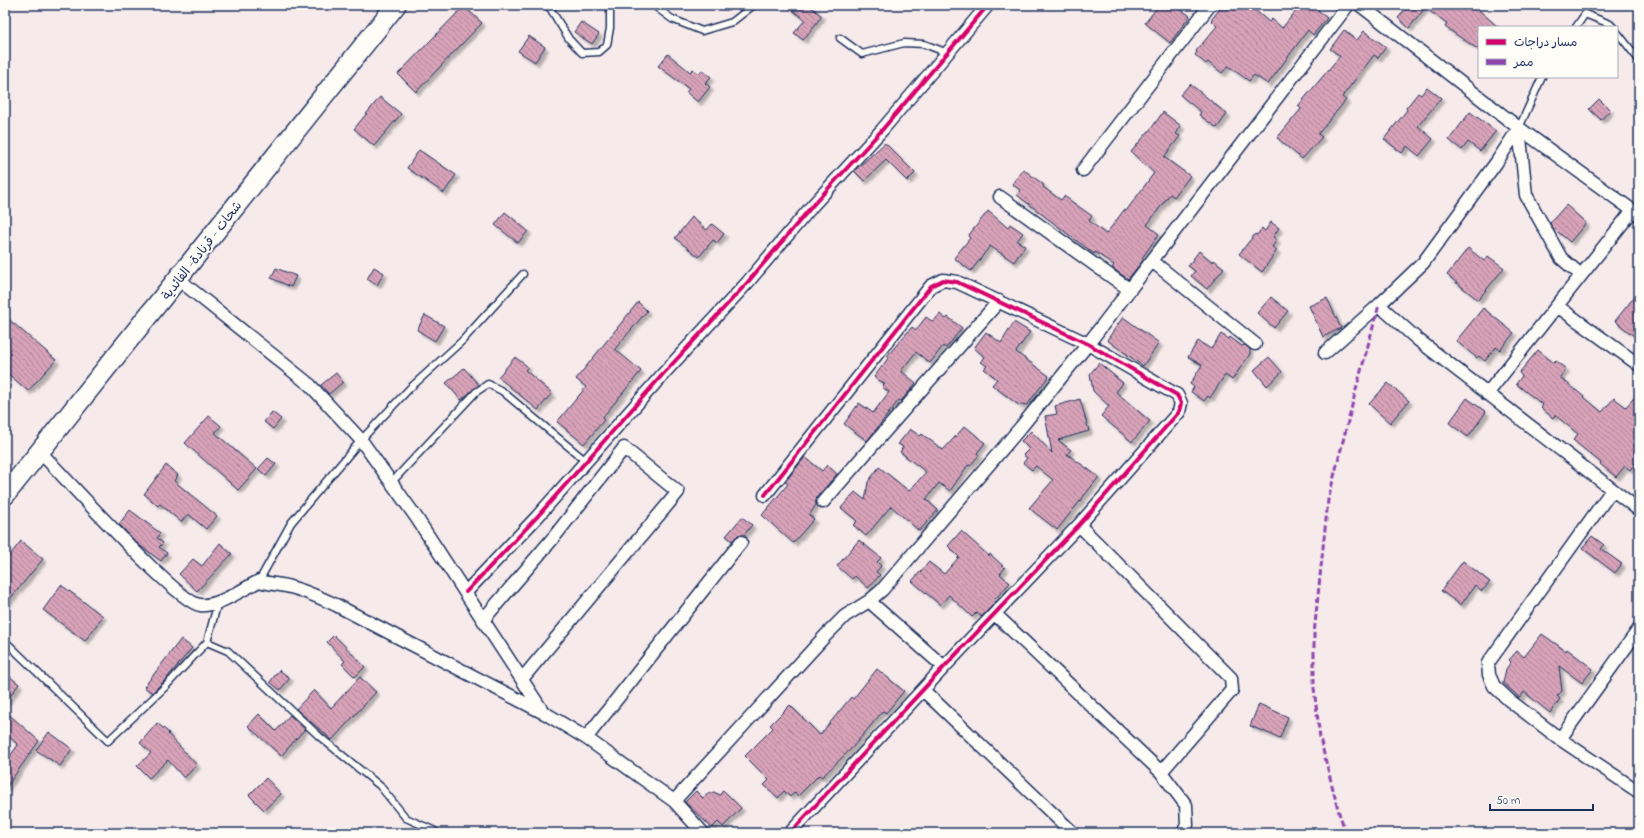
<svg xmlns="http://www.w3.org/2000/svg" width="1644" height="838" viewBox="0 0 1644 838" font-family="'Indie Flower','Playpen Sans Arabic',sans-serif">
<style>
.building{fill:url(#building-back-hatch);stroke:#1b2f5e;filter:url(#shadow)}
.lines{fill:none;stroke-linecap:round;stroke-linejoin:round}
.lane-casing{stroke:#1b2f5e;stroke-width:9}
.street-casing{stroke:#1b2f5e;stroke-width:15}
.primary-casing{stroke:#1b2f5e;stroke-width:22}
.lane{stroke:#fdfcf7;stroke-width:6}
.street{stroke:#fdfcf7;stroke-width:12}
.primary{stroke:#fdfcf7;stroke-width:19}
.quiet{stroke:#8e44ad;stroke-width:3;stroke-dasharray:6 3;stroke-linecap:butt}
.cycleway-casing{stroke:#fdfcf7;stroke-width:6}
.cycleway{stroke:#d6006c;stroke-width:4}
.labels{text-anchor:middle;stroke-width:4;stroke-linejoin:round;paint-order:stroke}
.street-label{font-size:13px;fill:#1b2f5e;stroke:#fdfcf7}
</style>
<defs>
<pattern id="building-back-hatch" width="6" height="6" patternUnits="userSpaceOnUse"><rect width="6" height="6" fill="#d8a2b8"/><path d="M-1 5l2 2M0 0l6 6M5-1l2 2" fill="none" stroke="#ae8499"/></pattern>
<filter id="shadow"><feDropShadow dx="3.5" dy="3.5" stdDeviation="1" flood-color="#0004"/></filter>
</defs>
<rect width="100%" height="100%" fill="#f6eaea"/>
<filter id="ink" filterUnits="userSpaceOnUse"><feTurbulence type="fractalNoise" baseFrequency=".025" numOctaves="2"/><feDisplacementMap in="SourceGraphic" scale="8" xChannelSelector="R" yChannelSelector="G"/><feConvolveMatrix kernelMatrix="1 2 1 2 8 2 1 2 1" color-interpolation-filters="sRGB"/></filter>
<g filter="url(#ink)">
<path class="building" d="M786,5H809L822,16L803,40L794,33L805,20Z
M1159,5H1175L1190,16L1170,43L1145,23Z
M1223,5H1228L1234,10L1238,5H1249L1269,22L1272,19L1282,28L1301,5H1312L1327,18L1313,35L1308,30L1268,84L1254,75L1249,81L1228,66L1222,73L1208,62L1206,64L1195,55L1197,52L1196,51L1217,26L1211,20Z
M1409,5H1473L1498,27H1479V50L1445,27L1447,23L1425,8L1409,28L1398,18Z
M464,6L482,23L416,92L398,74Z
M581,22L599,34L592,44L574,32Z
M1344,30L1357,40L1364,31L1386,47L1378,58L1374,55L1342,97L1346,100L1318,134L1322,137L1302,159L1277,138L1301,109L1298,106L1340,56L1330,49Z
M529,36L545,47L535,62L518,51Z
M668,54L690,72L693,69L699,74L702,70L711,77L705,83L710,87L698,102L686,92L689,89L658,66Z
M1190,84L1227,114L1217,128L1199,115L1201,112L1180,95Z
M1427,87L1441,98L1418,126L1433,139L1419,156L1407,146L1402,153L1384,139L1407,110L1406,108L1418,93L1421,95Z
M380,97L401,114L374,146L354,129Z
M1599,99L1610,110L1601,120L1589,109Z
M1163,112L1181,126L1176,134L1180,136L1164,157L1190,176L1174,197L1170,194L1147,225L1159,234L1142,258L1144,259L1128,279L1112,268L1114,265L1095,252L1094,254L1017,195L1020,190L1012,184L1023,169L1044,185L1043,187L1061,200L1064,196L1092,216L1089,221L1106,234L1124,210L1126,211L1154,173L1131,152L1153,126Z
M1470,112L1496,131L1480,151L1468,142L1462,150L1449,140Z
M885,143L915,173L907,181L886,160L864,181L854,171Z
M419,150L456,175L444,193L407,168Z
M1566,205L1586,223L1570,242L1552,227L1550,223Z
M988,211L1008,228L1010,224L1023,233L1017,241L1025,246L1014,262L990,246L971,271L954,258L970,238L968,236Z
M505,212L528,231L518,243L495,225Z
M692,217L707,230L712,224L724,234L717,243L713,240L699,257L675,238Z
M1271,222L1279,228L1273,237L1277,240L1272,247L1277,250L1262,272L1239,254L1255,234L1257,235L1262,228L1265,231Z
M1468,248L1484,261L1488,256L1504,268L1478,300L1447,275Z
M1199,251L1213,262L1214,260L1224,268L1207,289L1191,276L1195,271L1188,266Z
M374,267L384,273L377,285L367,279Z
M276,268L296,276L291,287L271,278Z
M1639,291V340L1615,321Z
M1271,297L1288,311L1274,328L1257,313Z
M1327,298L1341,328L1323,337L1309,306Z
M638,302L647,311L615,349L641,371L602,418L604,420L584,444L557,422L586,387L576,379Z
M1483,308L1514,333L1500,350L1496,347L1485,361L1479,356L1477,358L1456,341Z
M940,314L946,319L948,317L962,328L946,348L943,346L930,363L916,352L901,371L916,383L901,401L899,400L867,441L844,424L859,403L873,413L889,392L882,387L885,384L874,377L889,357L887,356L912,327L916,330L926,317L933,322Z
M425,315L444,326L435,341L417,330Z
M5,316L56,360L28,391L5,371Z
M1123,317L1159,343L1143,366L1107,340Z
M1014,322L1030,332L1016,352L1049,376L1027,405L1021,404L1020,406L992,385L997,379L984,369L987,366L981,362L985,357L974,348L986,332L1001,343Z
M1221,334L1229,339L1230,337L1242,346L1245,345L1250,349V354L1232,380L1225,375L1210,398L1208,396L1204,401L1191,392L1194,387L1190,384L1202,365L1188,357L1198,341L1211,349Z
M1538,350L1554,363L1556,361L1566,369L1560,377L1602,412L1614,398L1626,407L1639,392V458L1630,470L1625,466L1616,477L1600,464L1601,463L1573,440L1578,434L1555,415L1553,418L1541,408L1543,405L1516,384L1522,376L1519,373Z
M515,357L528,367L525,370L552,393L538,410L498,377Z
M1269,357L1282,372L1267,386L1254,370Z
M1099,363L1123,383L1116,392L1150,421L1132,442L1101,416L1109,406L1093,391L1090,374Z
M464,368L479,385L461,400L446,383Z
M336,373L343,382L329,394L321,385Z
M1388,383L1409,401L1390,423L1369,404Z
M1467,398L1486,412L1468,437L1449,423Z
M1080,399L1089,431L1058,440L1071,450L1067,454L1099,477L1057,530L1029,508L1053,480L1036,466L1032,470L1023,463L1027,458L1023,455L1029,449L1021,441L1031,431L1052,453L1045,416L1057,414L1055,406Z
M272,412L281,419L273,429L264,422Z
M209,416L221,426L215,433L257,469L238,490L185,443Z
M965,426L985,443L977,453L979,455L970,466L968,465L950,491L939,483L926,499L938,510L919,531L891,506L866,536L853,525L857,521L841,508L855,492L865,500L868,482L879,467L909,491L926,472L900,452L903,447L898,444L910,429L920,436L922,434L943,450Z
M805,457L822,471L827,465L837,474L817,497L816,501V505L809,515L814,519L793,543L762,515L788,484L785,482Z
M268,458L276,464L266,476L258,469Z
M166,465L178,475L174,481L217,516L206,529L188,514L181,522L160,504L158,506L144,494Z
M130,510L160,533L157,538L163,543L159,547L167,553L161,561L138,544L119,524Z
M742,517L752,525L744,535H738L732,541L726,536Z
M961,531L989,556L990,554L1005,568L1000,574L1010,583L994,600L996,602L981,617L977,612L972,617L949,595L940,605L912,581L929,562L944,574L959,557L948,546Z
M1592,536L1604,545L1601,549L1622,564L1615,573L1582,548Z
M859,540L881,558L877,562L881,566L876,572L880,575L868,588L855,576L852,579L837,566Z
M21,541L43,559L5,605V561Z
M220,543L232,554L197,591L179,574L193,559L202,566Z
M1463,561L1490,582L1482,591L1475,585L1461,605L1441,591Z
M61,585L103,616L85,641L43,610Z
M1542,634L1566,651L1567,649L1593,669L1582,683L1559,666L1562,691L1557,696L1560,699L1550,713L1524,692L1520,698L1503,683L1506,669L1511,662L1509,660L1517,651L1524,657Z
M334,635L365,667L355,677L342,664L345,661L327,642Z
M181,639L192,648L167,678L152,693L144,687Z
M877,669L904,691L886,713L883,711L852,748L822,777L819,775L798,796L795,792L790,797L784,791L778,798L764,785L769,780L745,756L773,728L770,725L790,705L820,735L851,697L853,699Z
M279,670L290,678L280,690L270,682Z
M5,673L19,684L5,703Z
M360,677L376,692L332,740L296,709L314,690L331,708Z
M1259,704L1288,717L1280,738L1250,726Z
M5,711L39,741L5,789V763L18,745L5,733Z
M259,714L276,731L290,715L305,729L281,756L248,726Z
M157,723L169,733L168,734L197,765L184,778L168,760L149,778L137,766L151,753L140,743Z
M49,732L72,749L60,766L36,750Z
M266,778L281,794L264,810L249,795Z
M723,790L741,808L723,827L718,822L712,828L685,802L696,791L703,798L709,793L714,792L720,795Z"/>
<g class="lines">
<defs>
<path id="lane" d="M547,5L550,8L569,39L582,53L599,52L607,45L610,28V5
M653,5L672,19L702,31L732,22L754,5
M1576,27L1585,14L1610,24L1613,27
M1617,32L1639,60
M840,38L862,54L904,43L924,44L948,53
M1519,128L1542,77
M392,482L476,392L488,384L502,391L587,462
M259,581L291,523L361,440L409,389L462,341L523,274
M5,641L108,741L166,686L207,642L218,602
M207,642L228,651L320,737L380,786L406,818L433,830L436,833"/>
<path id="street" d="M1360,5L1519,128L1639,215
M1519,128L1526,195L1561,258L1581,275
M1083,170L1210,5
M1000,197L1130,290
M1152,261L1255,344
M178,279L310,385L361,440L416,517L543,712L586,738L674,801L703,833
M1379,305L1417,339L1639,510
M1557,306L1639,365
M1325,353L1379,305L1423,263L1496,163L1519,128
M1487,394L1633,210
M40,452C63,475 177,603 200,605C218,607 243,589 259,581C269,584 280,584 290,587C306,591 321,598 336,605L542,712
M1612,490L1488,663L1489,675L1494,686L1509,700L1560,739L1639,792
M765,495L931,286L943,280L957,282L1088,344L1177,395L1181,403L1179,412L1079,525L944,667L790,833
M823,502L999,301
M1079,525L1231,678L1232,690L1161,772
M466,592L537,517L664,373L747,283L813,205L882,130L988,5
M869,601L944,667
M995,614L1161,772L1186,805L1187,825L1183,833
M483,620L554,537L624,448L678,492L522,679
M923,690L1073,833
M586,738L741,542
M1560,739L1639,629
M674,801L826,635L845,616L869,601L882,590L1021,427L1088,344L1348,5"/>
<path id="primary" d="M5,495L396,5"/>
</defs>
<use href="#lane" class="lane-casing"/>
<use href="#street" class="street-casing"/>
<use href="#primary" class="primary-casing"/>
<use href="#lane" class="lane"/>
<use href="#street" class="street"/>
<use href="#primary" class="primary"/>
<path class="quiet" d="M1346,833L1339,813L1320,738L1314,688V634L1328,500L1358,382L1379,305"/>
<defs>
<path id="cycleway" d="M765,495L931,286L943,280L957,282L1088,344L1177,395L1181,403L1179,412L1079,525L944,667L790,833
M466,592L537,517L664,373L747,283L813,205L882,130L988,5"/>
</defs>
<use href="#cycleway" class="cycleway-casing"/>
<use href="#cycleway" class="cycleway"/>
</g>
</g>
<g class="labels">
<g class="street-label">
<text transform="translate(201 250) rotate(-52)" y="5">شحات - قرنادة- الفائدية</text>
</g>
</g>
<rect width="1644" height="838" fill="none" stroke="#fdfcf7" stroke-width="20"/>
<rect x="10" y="10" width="1624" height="818" fill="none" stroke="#1b2f5e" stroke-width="1.5" filter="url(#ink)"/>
<rect x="1478" y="26" width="140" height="52" fill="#fdfcf7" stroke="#a3aaba"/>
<rect x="1486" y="39" width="20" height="6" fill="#d6006c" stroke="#a3aaba"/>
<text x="1514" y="46" font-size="12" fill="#1b2f5e">مسار دراجات</text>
<rect x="1486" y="59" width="20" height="6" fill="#8e44ad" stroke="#a3aaba"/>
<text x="1514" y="66" font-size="12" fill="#1b2f5e">ممر</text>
<path d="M1490 804v6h103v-6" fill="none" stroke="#1b2f5e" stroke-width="2"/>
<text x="1496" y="804" font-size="12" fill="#1b2f5e" stroke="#fdfcf7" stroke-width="3" paint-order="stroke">50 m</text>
</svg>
